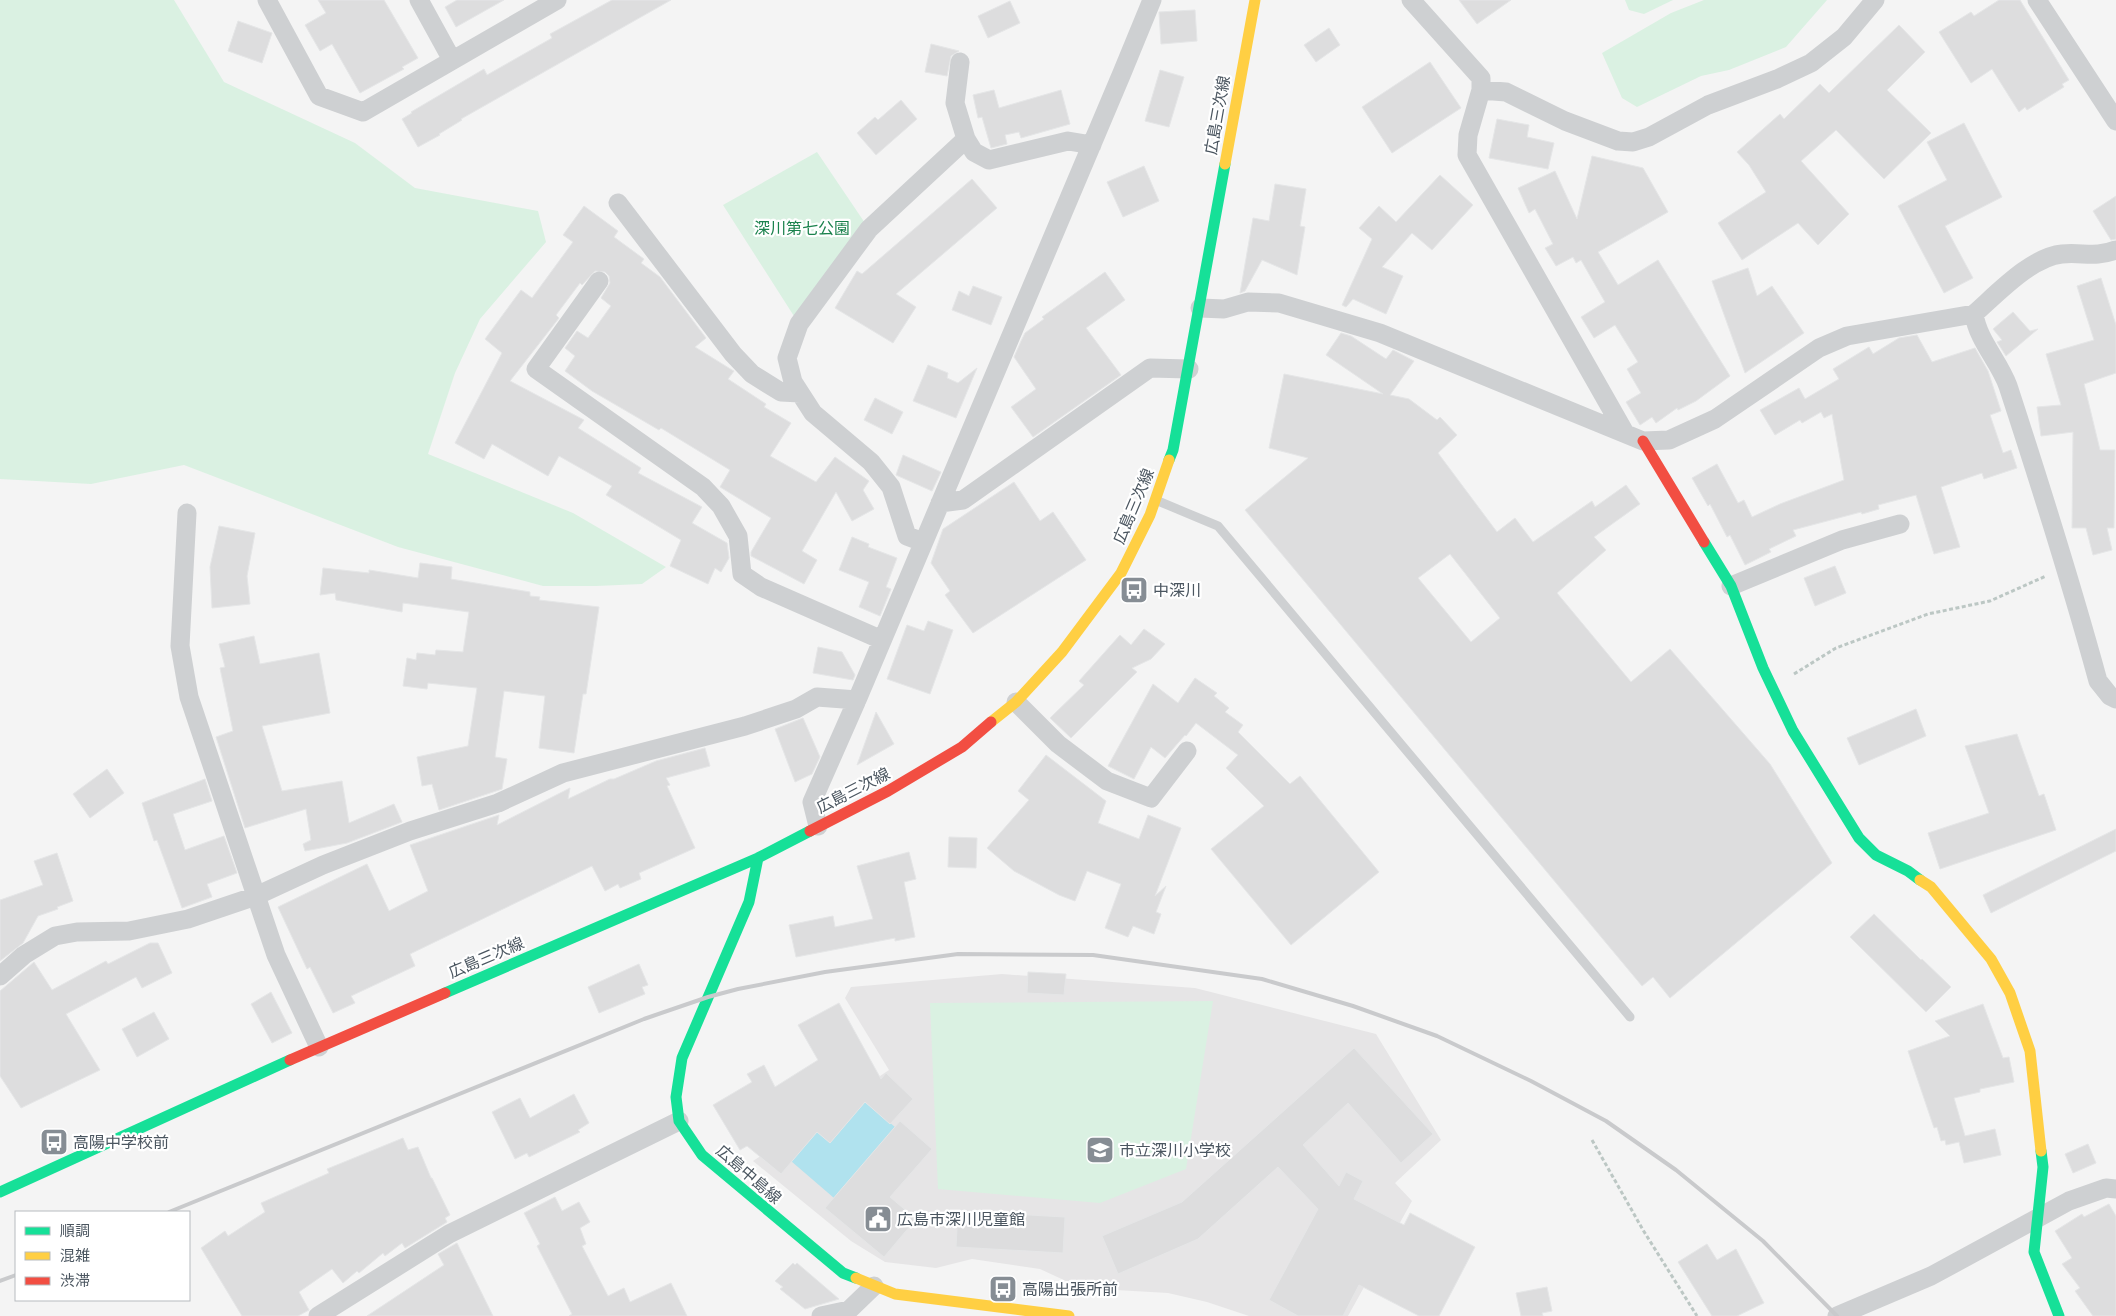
<svg xmlns="http://www.w3.org/2000/svg" width="2116" height="1316" viewBox="0 0 2116 1316" font-family="'Sofia Sans Condensed','Noto Sans JP',sans-serif">
<style>
.education{fill:#e6e5e6}
.green{fill:#daf1e2}
.water{fill:#b0e2ee}
.building{fill:#ddddde;stroke:#e5e6e7;fill-rule:evenodd}
.lines{fill:none;stroke-linecap:round;stroke-linejoin:round}
.path{stroke:#bcc7c4;stroke-width:3;stroke-dasharray:4 2.5;stroke-linecap:butt}
.lane{stroke:#ced0d2;stroke-width:9}
.street{stroke:#ced0d2;stroke-width:19}
.fast{stroke:#16e098;stroke-width:11}
.slow{stroke:#ffcf43;stroke-width:11}
.jam{stroke:#f24e42;stroke-width:11}
.rail{stroke:#c9cacc;stroke-width:4}
.labels{text-anchor:middle;stroke-width:4.5;stroke-linejoin:round;paint-order:stroke}
.street-label{font-size:16px;fill:#4b5660;stroke:#fff}
.park-label{font-size:16px;fill:#1b824d;stroke:#fff}
.poi-label{font-size:16px;fill:#4b5660;stroke:#fff;text-anchor:start}
</style>
<rect width="100%" height="100%" fill="#f4f4f4"/>
<path class="education" d="M1002,974L1195,988L1376,1034L1441,1140L1395,1183L1412,1201L1348,1316H1249L1207,1302L1168,1293L1081,1288L1040,1269L972,1259L936,1268L885,1262L851,1241L753,1161L889,1070L845,998L851,987Z"/>
<path class="green" d="M0,0H174L224,82L355,143L415,188L538,211L546,242L480,319L455,373L428,454L573,513L666,567L642,584L596,586H543L398,547L184,465L91,484L0,479Z
M1625,0H1673L1644,14L1629,10Z
M1704,0H1827L1786,47L1729,70L1701,76L1637,107L1622,98L1602,53L1671,13Z
M817,152L869,229L799,324L723,205Z
M1213,1001L1186,1169L1100,1203L938,1189L930,1003Z"/>
<path class="water" d="M865,1102L895,1127L834,1198L791,1161L817,1132L830,1143Z"/>
<path class="building" d="M318,0H384L418,58L402,67L404,69L360,93L332,44L320,51L305,25L326,13Z
M457,0H504L456,27L445,7Z
M612,0H671L461,119L462,120L439,134L440,135L418,147L402,119L412,113L411,112L484,69L487,75L552,38L550,34Z
M1459,0H1511L1477,24Z
M1999,0H2020L2069,80L2062,84L2064,87L2027,110L2025,107L2019,112L1992,69L1971,83L1939,32L1971,12L1974,16Z
M1010,1L1020,23L988,38L978,16Z
M1195,10L1197,41L1161,44L1159,12Z
M238,21L272,33L262,63L228,51Z
M1899,25L1925,52L1887,90L1931,133L1884,179L1836,130L1801,161L1849,214L1818,245L1798,223L1742,260L1718,223L1766,192L1749,165L1737,152L1780,114L1784,119L1820,84L1829,93Z
M1329,28L1340,45L1316,62L1304,45Z
M931,44L959,51L951,56L947,76L925,72Z
M1430,62L1461,108L1392,153L1362,107Z
M1160,70L1184,77L1169,127L1145,121Z
M994,90L999,108L1061,90L1070,124L1021,138L1019,132L1005,135L1007,144L991,148L982,117L978,118L973,95Z
M901,100L917,119L876,155L857,133L875,117L878,120Z
M1497,119L1529,125L1527,137L1554,143L1548,169L1489,158Z
M1964,123L2002,197L1945,226L1973,278L1944,293L1898,206L1947,180L1927,142Z
M1592,156L1643,168L1668,212L1598,252L1618,285L1658,260L1730,376L1696,401L1678,410L1677,408L1656,423L1652,417L1640,425L1626,402L1641,393L1627,369L1638,362L1615,325L1594,338L1581,317L1605,302L1581,260L1576,263L1573,257L1556,266L1545,248L1553,244L1535,209L1529,213L1518,188L1555,171L1577,219Z
M1144,166L1159,201L1123,217L1107,182Z
M1440,175L1473,205L1432,250L1412,233L1382,267L1403,276L1386,314L1353,299L1346,307L1342,305L1372,239L1359,228L1379,206L1396,222Z
M972,179L997,208L896,294L916,307L893,343L835,308L857,271L862,274Z
M1275,184L1306,189L1300,226L1305,227L1297,275L1262,260L1245,291L1240,293L1253,218L1269,221Z
M2116,196V239L2111,240L2093,211Z
M584,206L618,231L614,237L644,259L641,263L660,277L706,338L695,347L732,370L734,371L728,379L766,404L764,407L791,423L770,456L816,482L835,457L869,481L863,490L874,509L852,521L836,492L802,551L817,560L804,584L751,556V552L771,518L720,487L730,470L661,428L659,430L592,391L565,371L575,356L565,348L577,331L588,338L611,306L601,298L610,283L609,276L605,272L595,271L582,285L580,283L556,315L559,318L510,381L584,420L578,428L641,468L638,473L702,507L692,523L727,543L729,558L721,572L715,568L708,584L670,566L681,540L606,495L612,486L559,456L548,476L492,444L484,459L455,443L502,353L485,339L521,290L532,298L573,242L563,235Z
M1748,268L1757,296L1772,286L1804,333L1745,373L1712,281Z
M1105,272L1125,300L1086,328L1121,375L1033,437L1011,407L1036,389L1014,357L1021,341L1025,333L1044,319L1042,317Z
M2101,278L2116,325V373L2084,384L2100,450H2115L2114,528H2107L2112,550L2093,555L2086,528H2072L2073,432L2041,436L2037,407L2061,405L2046,354L2094,340L2077,286Z
M973,286L1002,297L991,325L952,310L959,291L969,296Z
M2013,312L2030,331L2038,329L2006,356L1997,342L2002,340L1993,329Z
M1341,333L1351,336L1386,359L1393,350L1414,361L1390,395L1409,399L1437,420L1440,417L1457,435L1438,453L1497,532L1515,518L1533,542L1592,501L1595,507L1626,485L1640,504L1594,537L1606,550L1557,593L1631,682L1670,649L1770,764L1832,863L1670,998L1653,977L1642,986L1245,510L1308,458L1269,448L1284,374L1383,394L1326,355ZM1450,554L1500,618L1471,642L1418,578Z
M1917,335L1932,362L1975,348L1988,371L2001,411L1990,415L2003,453L2011,450L2017,468L1984,479L1982,473L1941,487L1960,547L1934,554L1916,495L1878,505L1879,509L1862,514L1861,512L1793,530L1796,536L1769,549L1771,552L1745,565L1730,535L1727,537L1710,504L1708,506L1692,478L1717,464L1738,503L1744,500L1752,517L1780,504L1844,480L1832,414L1824,418L1821,412L1802,423L1800,420L1775,435L1760,410L1799,388L1805,399L1839,379L1833,369L1869,347L1873,354L1899,338Z
M928,365L948,373L947,378L958,383L977,368L956,418L913,401Z
M875,398L903,412L892,434L864,420Z
M903,455L941,472L932,491L896,475Z
M1014,482L1040,521L1053,512L1086,560L973,633L945,595L950,591L931,563L943,529Z
M219,526L255,533L247,576L250,604L212,608L210,567Z
M852,537L869,544L868,547L897,558L886,587L891,589L880,616L859,607L869,582L839,570Z
M420,563L452,567L451,579L530,592V596L540,597L539,600L599,607L586,694H583L574,753L539,748L545,696L504,691L495,757L507,759L502,789L439,810L432,784L422,786L417,757L468,746L477,688L428,683L427,689L403,686L407,658L416,660L417,653L435,655L436,650L463,652L469,612L403,603L402,612L336,600L335,593L320,595L323,568L369,573V570L418,578Z
M1835,566L1846,593L1815,606L1804,578Z
M928,621L953,630L930,694L887,679L907,625L924,631Z
M1144,629L1165,644L1151,659L1132,668L1137,672L1071,738L1050,718L1084,685L1079,681L1120,635L1131,645Z
M254,636L260,664L319,653L330,713L262,726L282,791L342,781L349,823L394,804L402,822L347,843L305,851L303,844L311,840L306,809L245,828L216,737L233,731L220,668L225,667L219,644Z
M818,647L842,652L855,675L853,680L813,673Z
M1195,678L1217,693L1214,696L1229,708L1225,712L1243,725L1238,732L1290,784L1300,776L1379,872L1291,945L1211,849L1264,806L1226,768L1238,755L1196,723L1186,736L1185,735L1165,758L1151,747L1134,779L1108,766L1153,684L1178,703Z
M1916,709L1926,736L1859,765L1847,738Z
M876,712L894,744L857,765Z
M803,718L820,757L812,774L795,782L775,729Z
M2017,734L2039,796L2044,794L2056,830L1940,869L1928,833L1989,813L1965,746Z
M705,748L710,766L666,778L670,785L667,786L695,848L639,873L641,879L620,888L618,884L605,891L592,866L410,954L415,966L351,996L355,1003L333,1013L310,967L307,969L278,907L367,864L389,911L428,891L410,845L499,815L497,825L570,788L568,799L610,779H614L656,761Z
M1046,755L1106,801L1098,823L1139,839L1148,815L1181,828L1155,896L1166,886L1156,912L1161,914L1154,934L1133,926L1128,937L1105,928L1121,884L1087,871L1075,901L1059,895L1014,871L987,848L1029,800L1018,791Z
M107,769L124,793L90,818L73,794Z
M205,779L212,801L173,814L185,850L224,836L237,873L207,884L212,897L182,908L157,840L154,841L142,803Z
M2116,829V851L1991,913L1983,895Z
M949,837L977,838L976,868L948,867Z
M909,852L916,879L904,882L915,937L895,941V938L796,957L789,925L833,916L835,927L873,919L857,866Z
M57,853L73,901L57,907L58,909L38,916L23,943L0,961V900L43,885L34,861Z
M1874,914L1921,960L1922,959L1951,987L1926,1012L1850,937Z
M150,943H158L172,973L142,988L136,977L66,1014L100,1070L21,1108L0,1076V991L34,962L52,990L106,961L108,964Z
M639,964L648,985L642,987L645,994L599,1013L588,987Z
M1028,972L1066,974L1064,995L1027,993Z
M271,992L292,1033L272,1043L251,1004Z
M839,1003L881,1079L886,1073L913,1099L890,1124L865,1102L830,1143L817,1132L781,1174L747,1146L740,1150L713,1105L752,1082L747,1074L764,1065L775,1087L818,1060L798,1025Z
M1983,1004L2003,1058L2009,1057L2014,1082L1980,1089V1092L1954,1098L1965,1136L1995,1129L2001,1155L1964,1163L1959,1142L1946,1145L1945,1140L1941,1141L1937,1127L1934,1128L1908,1051L1950,1036L1935,1021Z
M154,1012L169,1039L137,1057L122,1029Z
M1354,1048L1433,1134L1401,1163L1348,1103L1303,1145L1339,1186L1346,1172L1363,1181L1354,1199L1404,1225L1410,1213L1475,1247L1439,1316H1419L1359,1285L1343,1316H1298L1269,1300L1318,1209L1278,1167L1198,1239L1118,1274L1102,1236L1182,1202Z
M574,1094L589,1123L578,1130L580,1132L529,1157L527,1153L515,1159L492,1112L520,1098L530,1118Z
M900,1121L932,1149L890,1197L916,1219L884,1257L825,1208Z
M403,1138L408,1150L418,1147L431,1178H432L450,1215L445,1218L447,1222L405,1248L402,1243L385,1256L383,1253L359,1273L357,1271L343,1283L332,1269L299,1292L309,1310L298,1316H242L201,1248L225,1231L228,1236L265,1212L261,1203L329,1173L327,1169Z
M2088,1144L2096,1163L2073,1173L2065,1154Z
M555,1197L562,1211L579,1202L590,1222L580,1228L586,1244L582,1246L608,1296L624,1288L630,1302L671,1283L687,1316H569L572,1314L537,1246L540,1244L524,1213Z
M2109,1204L2116,1216V1316H2093L2075,1291L2080,1288L2062,1264L2072,1258L2055,1231L2082,1214L2084,1217Z
M958,1211L1065,1217L1063,1253L956,1247Z
M457,1243L493,1316H367L444,1265L438,1254Z
M1707,1244L1717,1260L1736,1249L1764,1303L1737,1316H1712L1678,1262Z
M793,1263L795,1265L797,1263L839,1299L805,1309L780,1289L783,1287L775,1281Z
M1547,1287L1552,1311L1542,1313L1543,1316H1521L1516,1293Z"/>
<g class="lines">
<path class="path" d="M1794,674L1836,648L1928,614L1990,601L2046,576
M1592,1140L1643,1230L1697,1316"/>
<path class="lane" d="M1158,501L1218,526L1630,1017"/>
<path class="street" d="M267,0L319,96L363,112L557,0
M419,0L452,60
M1411,0L1481,78V90L1468,135L1467,155L1625,433
M2037,0L2116,121
M960,62L955,103L966,139L974,152L989,160L1068,141L1092,145
M1481,90L1506,92L1565,121L1618,141L1633,142L1649,137L1708,105L1777,79L1811,63L1844,37L1875,0
M618,203L733,354L752,374L781,392L800,393
M2116,250C2095,258 2083,252 2062,254C2031,257 1997,294 1974,314C1978,341 1999,361 2008,386C2040,484 2071,582 2098,681L2110,696L2116,699
M599,281L536,369L703,487L721,506L738,536L742,574L761,587L882,640
M1200,308L1224,309L1248,302L1279,303L1380,333L1643,441L1669,440L1715,419L1819,348L1847,336L1974,314
M940,503L963,500L1150,368L1189,369
M187,513L180,646L189,697L276,955L319,1047
M923,542L907,536L891,487L871,462L813,413L793,382L787,358L799,324L869,229L966,139
M1731,586L1842,540L1900,524
M1016,702L1058,744L1107,781L1151,798L1187,751
M818,826L812,802L857,700L1122,73L1152,0
M0,976L24,955L55,936L77,932L129,931L188,919L256,896L323,865L410,831L498,803L563,773L745,726L796,709L817,697L857,700
M318,1316L449,1234L679,1121
M821,1316L849,1310L874,1286
M1837,1316L1931,1276L2069,1201L2106,1188L2116,1189"/>
<path class="fast" d="M1169,460L1173,450L1225,164
M1704,542L1731,586L1763,668L1793,731L1859,838L1876,855L1908,871L1920,880
M758,858L749,902L682,1058L676,1097L679,1121L702,1155L843,1273L856,1278
M445,993L758,858L810,831
M2041,1151L2043,1167L2034,1252L2059,1316
M0,1192L290,1060"/>
<path class="slow" d="M1225,164L1255,0
M991,722L1016,702L1062,652L1121,573L1150,515L1169,460
M1920,880L1931,887L1991,959L2010,993L2030,1051L2041,1151
M856,1278L895,1294L1069,1316"/>
<path class="jam" d="M1643,441L1704,542
M810,831L888,791L962,747L991,722
M290,1060L445,993"/>
<path class="rail" d="M169,1212L644,1019L708,997L738,989L825,972L958,954L1093,955L1262,979L1353,1006L1437,1036L1531,1081L1606,1121L1676,1170L1763,1241L1837,1316
M0,1281L16,1275"/>
</g>
<defs>
<symbol id="bus-square" viewBox="-11 -11 22 22"><rect x="-9" y="-9" width="18" height="18" rx="4" fill="#868d94" stroke="#fff"/><path d="M-5-6H5V4H4V6H2V4H-2V6H-4V4H-5ZM-3.5-4V0h7V-4ZM-3.5 1.2v1.5H-2V1.2ZM2 1.2v1.5H3.5V1.2Z" fill="#fff"/></symbol>
<symbol id="school-square" viewBox="-11 -11 22 22"><rect x="-9" y="-9" width="18" height="18" rx="4" fill="#868d94" stroke="#fff"/><path d="M0-5L7-2L0 1L-7-2ZM-4 1L0 2.5L4 1V4Q0 6-4 4Z" fill="#fff"/></symbol>
<symbol id="civic-square" viewBox="-11 -11 22 22"><rect x="-9" y="-9" width="18" height="18" rx="4" fill="#868d94" stroke="#fff"/><path d="M-.6-6.5H3V-4.5H.6V-3L4-1V1h2V6H-6V1h2V-1L-.6-3ZM-1.2 2.5V6h2.4V2.5Z" fill="#fff"/></symbol>
</defs>
<g fill-rule="evenodd">
<use href="#bus-square" x="1118" y="574" width="32" height="32"/>
<use href="#bus-square" x="38" y="1126" width="32" height="32"/>
<use href="#school-square" x="1084" y="1134" width="32" height="32"/>
<use href="#civic-square" x="862" y="1203" width="32" height="32"/>
<use href="#bus-square" x="987" y="1273" width="32" height="32"/>
</g>
<g class="labels">
<g class="street-label">
<text transform="translate(1217 115) rotate(-80)" y="6">広島三次線</text>
<text transform="translate(1133 506) rotate(-67)" y="6">広島三次線</text>
<text transform="translate(853 790) rotate(-27)" y="6">広島三次線</text>
<text transform="translate(486 957) rotate(-23)" y="6">広島三次線</text>
<text transform="translate(749 1174) rotate(41)" y="6">広島中島線</text>
</g>
<g class="park-label">
<text x="802" y="234">深川第七公園</text>
</g>
<g class="poi-label">
<text x="1153" y="596">中深川</text>
<text x="73" y="1148">高陽中学校前</text>
<text x="1119" y="1156">市立深川小学校</text>
<text x="897" y="1225">広島市深川児童館</text>
<text x="1022" y="1295">高陽出張所前</text>
</g>
</g>
<rect x="15" y="1211" width="175" height="90" fill="#ffffff" stroke="#b7bbbf"/>
<rect x="25" y="1227" width="25" height="8" fill="#16e098" stroke="#b7bbbf"/>
<text x="60" y="1236" font-size="15" fill="#4b5660">順調</text>
<rect x="25" y="1252" width="25" height="8" fill="#ffcf43" stroke="#b7bbbf"/>
<text x="60" y="1261" font-size="15" fill="#4b5660">混雑</text>
<rect x="25" y="1277" width="25" height="8" fill="#f24e42" stroke="#b7bbbf"/>
<text x="60" y="1286" font-size="15" fill="#4b5660">渋滞</text>
</svg>
